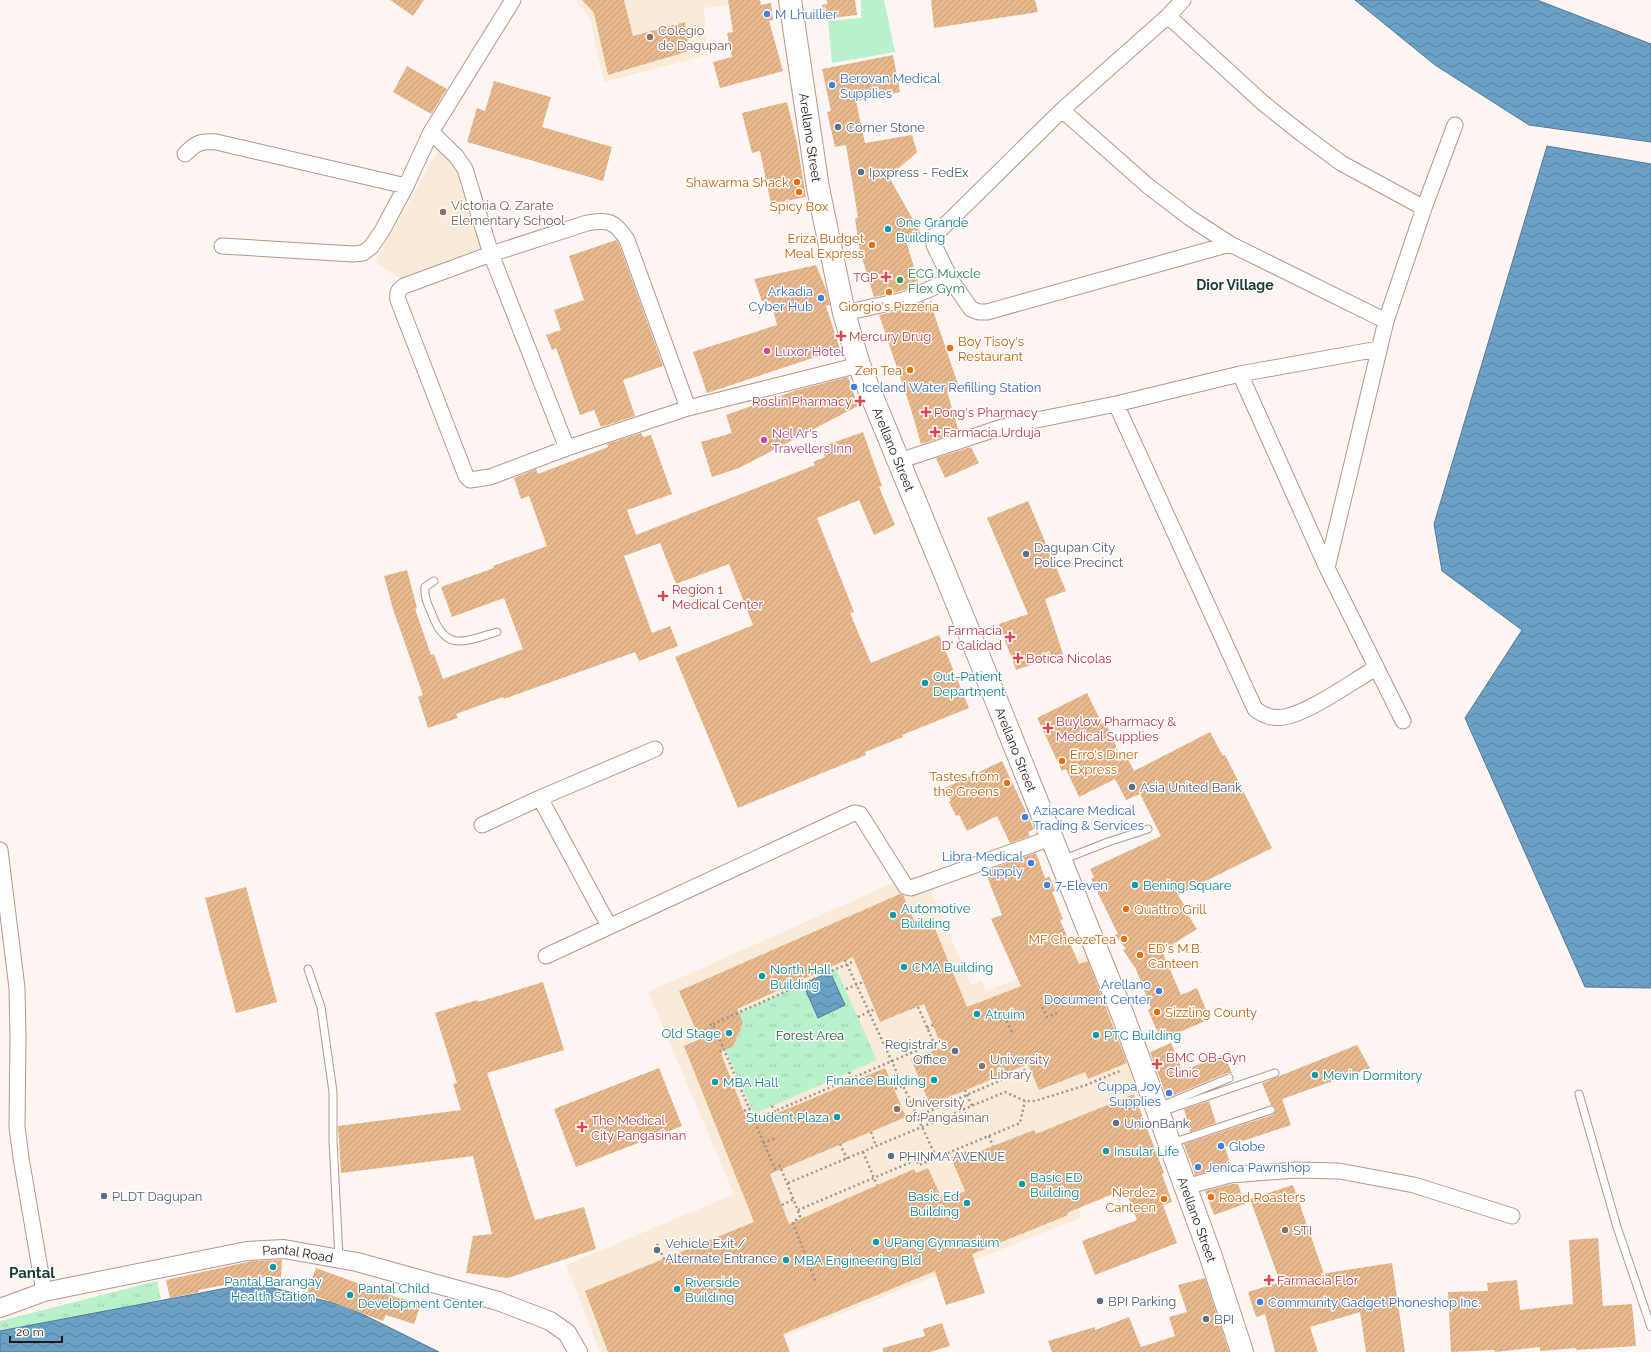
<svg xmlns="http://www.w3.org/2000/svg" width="1651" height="1352" viewBox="0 0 1651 1352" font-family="Raleway,sans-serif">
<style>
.education{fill:#f9ebd7}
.grass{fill:#b8f1cb}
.park{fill:url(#park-tufts)}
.water{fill:url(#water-waves);stroke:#567890}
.building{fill:url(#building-hatch)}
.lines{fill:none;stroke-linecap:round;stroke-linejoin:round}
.service-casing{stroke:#b89589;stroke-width:9}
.minor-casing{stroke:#b89589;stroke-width:17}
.tertiary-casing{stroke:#b89589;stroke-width:20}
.trunk-casing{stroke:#b89589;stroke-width:24}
.path{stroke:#9c928e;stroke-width:2.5;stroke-dasharray:2 3;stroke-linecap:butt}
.service{stroke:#fff;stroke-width:7}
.minor{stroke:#fff;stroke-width:15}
.tertiary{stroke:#fff;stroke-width:18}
.trunk{stroke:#fff;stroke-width:22}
.shop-dot{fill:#3f7fe0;stroke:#fff;stroke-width:1.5}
.education-dot{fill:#8d6e63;stroke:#fff;stroke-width:1.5}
.service-dot{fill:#5c6f8a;stroke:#fff;stroke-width:1.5}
.food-dot{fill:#e8710a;stroke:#fff;stroke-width:1.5}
.culture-dot{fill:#0f9aa8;stroke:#fff;stroke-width:1.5}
.health-dot{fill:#e0444e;stroke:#fff;stroke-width:1.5}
.leisure-dot{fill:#2e9e5b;stroke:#fff;stroke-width:1.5}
.hotel-dot{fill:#d1479c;stroke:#fff;stroke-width:1.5}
.labels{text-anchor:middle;stroke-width:3;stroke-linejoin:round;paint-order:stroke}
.shop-label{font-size:13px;fill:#366cbe;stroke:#fff;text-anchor:start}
.education-label{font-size:13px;fill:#785e54;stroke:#fff;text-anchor:start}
.service-label{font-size:13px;fill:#4e5e75;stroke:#fff;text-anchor:start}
.street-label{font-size:13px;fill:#241712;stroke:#fff}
.food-label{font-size:13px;fill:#c56008;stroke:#fff;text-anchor:end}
.culture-label{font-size:13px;fill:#0d838f;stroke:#fff;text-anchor:start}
.leisure-label{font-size:13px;fill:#27864d;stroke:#fff;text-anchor:start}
.health-label{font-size:13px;fill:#be3a42;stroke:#fff;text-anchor:start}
.hotel-label{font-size:13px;fill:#b23c85;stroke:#fff;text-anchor:start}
.park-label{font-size:13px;fill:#1b5b38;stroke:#fff}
.neighbourhood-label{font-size:14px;font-weight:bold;fill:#183a35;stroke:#fff}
.quarter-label{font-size:15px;font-weight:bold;fill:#183a35;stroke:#fff}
</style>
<defs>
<pattern id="park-tufts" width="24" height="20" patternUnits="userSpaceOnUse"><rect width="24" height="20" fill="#b8f1cb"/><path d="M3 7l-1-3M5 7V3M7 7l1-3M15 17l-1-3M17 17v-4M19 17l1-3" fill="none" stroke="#9ecead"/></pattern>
<pattern id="water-waves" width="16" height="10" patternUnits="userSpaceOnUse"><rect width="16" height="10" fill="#6ba1c6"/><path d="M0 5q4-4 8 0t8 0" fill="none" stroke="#58829f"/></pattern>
<pattern id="building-hatch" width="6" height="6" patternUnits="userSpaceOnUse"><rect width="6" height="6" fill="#e8b88d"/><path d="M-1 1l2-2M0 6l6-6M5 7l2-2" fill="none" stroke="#c79d79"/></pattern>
</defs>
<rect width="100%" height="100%" fill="#fdf5f2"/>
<path class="education" d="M576,0H762L704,8L707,55L604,82L590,19Z
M439,149L473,171L494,253L410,285L375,262Z
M902,879L930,888L971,985L982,981L986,991L1092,950L1145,1089L1048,1129L1082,1217L746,1352H600L566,1265L734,1194L648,992Z"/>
<path class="grass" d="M861,0H884L895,52L832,63L828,21L861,18Z"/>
<path class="park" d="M836,969L877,1060L754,1114L725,1049L733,1047L743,1023L738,1013Z
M157,1281L161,1299L0,1340V1321Z"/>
<path class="water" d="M1355,0H1537L1651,44V142L1529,125L1435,65Z
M1547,146L1651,164V988L1585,987L1465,718L1522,630L1442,571L1434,524Z
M830,972L845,1005L818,1018L803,984Z
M253,1283L346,1306L439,1352H0V1331Z"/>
<path class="building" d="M390,0H424L413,16Z
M582,0H624L633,36L685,22L689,51L608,75L594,13Z
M728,0H760L761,5L771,3L773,20L769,21L783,71L720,88L713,62L732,57L727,33L733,32Z
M827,0H855L857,15L824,19L822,5L827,4Z
M931,0H1035L1038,12L934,28Z
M893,55L900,92L856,101L865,143L912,135L917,152L889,177L924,239L907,244L919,284L901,291L874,297L862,258L861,259L855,219L858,217L846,145L835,147L827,112L831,111L822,69Z
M407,66L447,89L431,114L393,92Z
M494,81L551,97L542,127L612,147L603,181L467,142L477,108L485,111Z
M787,102L797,143L806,197L771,204L760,151L752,153L742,113Z
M616,240L619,244L663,366L623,380L635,416L601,427L594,410L580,415L556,348L552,350L546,335L561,330L554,310L584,300L569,256Z
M816,265L826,289L830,305L826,306L840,349L707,393L693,352L777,325L771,302L762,301L754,279Z
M924,301V304L930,302L959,387L947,391L959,432L921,444L910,406L879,315L906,309Z
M848,377L858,406L739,468L712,477L701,442L732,433L726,415L794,391Z
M863,432L882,486L879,487L895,525L874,535L859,500L817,518L854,612L850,613L871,663L939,635L969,708L902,735L903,737L865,752L866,755L738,808L675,657L753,625L729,564L676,584L660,543L624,556L652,633L670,626L678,646L639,661L635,652L504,699L503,697L456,714L458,718L428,728L418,697L423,695L393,609L384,576L407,570L417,608L415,609L431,655L434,654L443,679L523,649L504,598L452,617L441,587L494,568L493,566L547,546L529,496L521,499L514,478L536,469L538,474L608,447L607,444L641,433L643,437L651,435L672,494L627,510L636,535L815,465L813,462L825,457L821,447Z
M971,447L979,463L945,478L936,458Z
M1028,501L1066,591L1045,599L1063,654L1016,670L999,624L1028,614L987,518Z
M1087,693L1102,724L1105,722L1122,759L1127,757L1134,771L1210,732L1223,756L1225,755L1272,848L1178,895L1186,908L1184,909L1197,929L1162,951L1181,995L1197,988L1210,1019L1161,1040L1148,1010L1151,1008L1136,969L1123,950L1126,949L1115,935L1118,934L1091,879L1094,877L1090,869L1161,836L1140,794L1126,800L1115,779L1079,797L1066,769L1062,771L1037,718Z
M1002,761L1034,829L1028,832L1030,836L1010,843L997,816L967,831L959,815L956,816L949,802L951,801L945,788Z
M1036,853L1045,878L1050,877L1055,891L1052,892L1063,919L1060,920L1079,964L1088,961L1127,1063L1088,1079L1085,1072L1039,1090L1028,1064L930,1105L911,1059L942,1047L924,1004L880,1022L853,957L737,1009L743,1023L733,1047L720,1051L749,1125L885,1068L906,1117L770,1174L789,1224L914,1169L916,1173L928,1168L943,1201L965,1191L951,1157L966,1151L968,1156L1034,1130L1036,1134L1134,1094L1164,1173L1162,1174L1172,1202L1163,1205L1177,1243L1095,1275L1082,1241L1137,1220L1125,1189L1067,1213L1068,1215L972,1254L985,1293L946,1305L935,1271L783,1334L790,1352H608L585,1291L754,1222L684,1046L700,1039L679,991L900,894L903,895L916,925L931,919L967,1007L1021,986L991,919L1002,915L985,871Z
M246,887L277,1002L236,1013L205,898Z
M543,982L564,1050L487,1073L535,1220L584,1207L596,1249L508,1278L466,1273L473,1236L492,1234L473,1156L341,1173L338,1126L461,1110L453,1084L457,1083L435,1013L477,1000L478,1002Z
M1171,1043L1183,1071L1224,1054L1232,1073H1227L1167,1098L1150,1052Z
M1357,1045L1370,1068L1282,1099L1291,1125L1225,1147L1231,1166L1195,1175L1190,1158L1189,1159L1184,1144L1273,1115L1276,1109L1271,1105L1262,1083Z
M659,1068L682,1126L576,1167L554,1109Z
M1209,1101L1216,1123L1190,1132L1184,1109Z
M1232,1184H1238L1245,1204L1214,1215L1205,1191Z
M1293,1185L1324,1274L1333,1272L1392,1263L1405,1352H1366L1360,1312L1310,1327L1318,1352H1275L1265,1314L1256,1317L1248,1292L1280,1282L1250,1199Z
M1598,1238L1603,1306L1632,1304L1636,1346L1576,1350V1348L1540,1351V1347L1495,1352L1494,1350L1451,1352L1448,1292L1488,1291L1487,1283L1517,1280L1520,1310L1573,1304L1569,1240Z
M282,1260L281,1277L271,1276L198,1290L199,1292L170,1298L166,1280L252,1261Z
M316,1268L401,1299V1298L421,1304L414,1324L386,1315L383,1321L307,1293Z
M1205,1278L1229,1352H1052L1048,1341L1095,1327V1330L1129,1317L1141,1347L1175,1336L1169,1317L1187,1312L1178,1285Z
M942,1323L950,1346L930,1352H883V1348L925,1336L923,1329Z"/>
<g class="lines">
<defs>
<path id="service" d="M434,581L425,587C424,597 428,605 432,614C446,653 465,641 497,632
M1062,860L1108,842L1148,829
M308,969L321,1007L333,1092V1140L339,1258
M1579,1094L1617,1227L1651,1327
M1159,1107L1229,1078
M1161,1112L1275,1073
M1172,1143L1271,1110"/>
<path id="minor" d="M1183,0L1168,16L1062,110L935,235L934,245L951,280L971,309L979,312H987L1230,244
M1168,16L1263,103L1302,134L1341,163L1424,208
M1062,110L1148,186L1190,218L1230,244L1386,321
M431,132L456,156L465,169L491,254L567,448
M185,154C196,143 200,141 216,142L406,186
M222,246L353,254L363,253L371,247L382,231L406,186L431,132L513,0
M844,313L904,300L951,280
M1240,374L1327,568L1403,721
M1116,404L1255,709C1264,716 1273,719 1284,717C1311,712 1351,682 1376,668
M688,408L627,240C615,221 608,219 587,223L491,254L404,286C398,290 397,293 398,300L466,476L470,480L490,477L567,448L688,408L859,365
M899,461L1002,427L1116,404L1240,374L1378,349
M1327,568L1386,321L1424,208L1455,125
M540,798L609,926
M482,825L540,798L655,749
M0,850L17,988L18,1037L17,1127L21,1158L44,1292
M546,956L854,813L860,814L906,887L911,888L1051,838
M1185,1187L1230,1175L1296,1170L1339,1171L1414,1185L1512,1216"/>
<g id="tertiary">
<path id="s1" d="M0,1308L44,1292L247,1251L284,1249L357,1262L498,1301L550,1321L567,1333L578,1352"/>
</g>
<g id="trunk">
<path id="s2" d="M790,0L818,188L844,313L859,365L962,615L1122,1013L1210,1254L1242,1352"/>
</g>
</defs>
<use href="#service" class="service-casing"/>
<use href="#minor" class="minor-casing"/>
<use href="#tertiary" class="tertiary-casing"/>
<use href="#trunk" class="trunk-casing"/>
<path class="path" d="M845,960L936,1157
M846,989L863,982
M918,1007L934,1043
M1042,1007L1047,1017L1060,1012
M858,1017L875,1009
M1007,1021L1012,1032
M713,1024L854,961
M710,1025L713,1024L775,1169L780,1166L800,1216L793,1223L816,1283
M927,1028L933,1025
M720,1052L725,1049
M849,1072L854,1081
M895,1089L904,1085
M965,1090L972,1106
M772,1106L776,1114
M744,1111L751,1108
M918,1116L1027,1069
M754,1120L939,1041
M871,1132L876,1146
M989,1136L993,1146
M763,1143L776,1138
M840,1144L847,1159
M863,1152L877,1185
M946,1153L949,1159
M788,1183L1005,1092L1025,1101H1035L1086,1085L1122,1070
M782,1205L794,1199
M798,1210L916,1160L919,1165L1020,1123L1025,1101
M657,1244L664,1259"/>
<use href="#service" class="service"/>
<use href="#minor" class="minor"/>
<use href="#tertiary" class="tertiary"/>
<use href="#trunk" class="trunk"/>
</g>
<g class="shop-dot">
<circle cx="767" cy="14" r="4"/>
<circle cx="832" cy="85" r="4"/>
<circle cx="821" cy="298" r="4"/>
<circle cx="854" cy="387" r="4"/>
<circle cx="1025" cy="817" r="4"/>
<circle cx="1031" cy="863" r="4"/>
<circle cx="1047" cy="885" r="4"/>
<circle cx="1159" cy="991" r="4"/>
<circle cx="1169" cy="1093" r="4"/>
<circle cx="1221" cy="1146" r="4"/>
<circle cx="1198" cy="1167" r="4"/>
<circle cx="1260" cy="1302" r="4"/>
</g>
<g class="education-dot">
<circle cx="650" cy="37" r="4"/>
<circle cx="443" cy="212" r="4"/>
<circle cx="982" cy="1066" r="4"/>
<circle cx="897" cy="1109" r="4"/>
<circle cx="1285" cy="1230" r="4"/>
</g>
<g class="service-dot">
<circle cx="838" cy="127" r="4"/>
<circle cx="861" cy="172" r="4"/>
<circle cx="1026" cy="554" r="4"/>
<circle cx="1132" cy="787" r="4"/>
<circle cx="955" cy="1051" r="4"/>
<circle cx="1116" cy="1123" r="4"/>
<circle cx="891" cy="1156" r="4"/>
<circle cx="104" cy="1196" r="4"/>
<circle cx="657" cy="1250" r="4"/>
<circle cx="1100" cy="1301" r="4"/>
<circle cx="1206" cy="1319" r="4"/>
</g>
<g class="food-dot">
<circle cx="797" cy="182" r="4"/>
<circle cx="799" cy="192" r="4"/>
<circle cx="872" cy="245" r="4"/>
<circle cx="889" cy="292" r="4"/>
<circle cx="950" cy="348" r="4"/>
<circle cx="910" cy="370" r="4"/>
<circle cx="1062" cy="761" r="4"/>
<circle cx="1007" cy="783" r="4"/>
<circle cx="1126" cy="909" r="4"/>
<circle cx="1124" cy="939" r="4"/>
<circle cx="1140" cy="955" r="4"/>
<circle cx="1157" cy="1012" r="4"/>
<circle cx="1211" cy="1197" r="4"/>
<circle cx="1164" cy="1199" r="4"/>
</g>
<g class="culture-dot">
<circle cx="888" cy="229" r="4"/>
<circle cx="925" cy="683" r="4"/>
<circle cx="1135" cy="885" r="4"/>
<circle cx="893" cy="915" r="4"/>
<circle cx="904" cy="967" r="4"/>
<circle cx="762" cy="976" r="4"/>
<circle cx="977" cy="1014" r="4"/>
<circle cx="729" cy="1033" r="4"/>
<circle cx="1096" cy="1035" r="4"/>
<circle cx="1315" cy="1075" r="4"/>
<circle cx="934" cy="1080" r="4"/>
<circle cx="715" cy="1082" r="4"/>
<circle cx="837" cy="1117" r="4"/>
<circle cx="1106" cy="1151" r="4"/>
<circle cx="1022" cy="1184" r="4"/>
<circle cx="967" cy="1203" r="4"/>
<circle cx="876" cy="1242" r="4"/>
<circle cx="786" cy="1260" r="4"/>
<circle cx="273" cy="1267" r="4"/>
<circle cx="677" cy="1289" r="4"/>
<circle cx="350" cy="1295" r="4"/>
</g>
<g class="health-dot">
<path d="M884 271h4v4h4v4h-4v4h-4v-4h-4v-4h4z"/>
<path d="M839 330h4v4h4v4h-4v4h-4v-4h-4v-4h4z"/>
<path d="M858 395h4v4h4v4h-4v4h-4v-4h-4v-4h4z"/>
<path d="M924 406h4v4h4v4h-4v4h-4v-4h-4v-4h4z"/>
<path d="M933 426h4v4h4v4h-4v4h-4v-4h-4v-4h4z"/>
<path d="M661 590h4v4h4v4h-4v4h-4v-4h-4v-4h4z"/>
<path d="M1008 631h4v4h4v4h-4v4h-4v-4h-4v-4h4z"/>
<path d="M1016 652h4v4h4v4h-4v4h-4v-4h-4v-4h4z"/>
<path d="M1046 722h4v4h4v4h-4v4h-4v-4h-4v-4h4z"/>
<path d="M1155 1058h4v4h4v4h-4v4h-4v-4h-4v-4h4z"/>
<path d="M580 1121h4v4h4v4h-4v4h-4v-4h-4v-4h4z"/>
<path d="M1267 1274h4v4h4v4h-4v4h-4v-4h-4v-4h4z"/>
</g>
<circle class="leisure-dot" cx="900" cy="280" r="4"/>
<g class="hotel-dot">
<circle cx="767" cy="351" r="4"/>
<circle cx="764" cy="440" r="4"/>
</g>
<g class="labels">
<g class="shop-label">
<text x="775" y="19">M Lhuillier</text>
<text x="840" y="83">Berovan Medical<tspan x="840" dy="15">Supplies</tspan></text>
<text x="813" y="296" text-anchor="end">Arkadia<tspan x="813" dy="15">Cyber Hub</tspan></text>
<text x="862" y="392">Iceland Water Refilling Station</text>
<text x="1033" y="815">Aziacare Medical<tspan x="1033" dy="15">Trading &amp; Services</tspan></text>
<text x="1023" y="861" text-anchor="end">Libra Medical<tspan x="1023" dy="15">Supply</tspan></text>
<text x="1055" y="890">7-Eleven</text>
<text x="1151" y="989" text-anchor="end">Arellano<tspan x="1151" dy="15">Document Center</tspan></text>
<text x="1161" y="1091" text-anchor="end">Cuppa Joy<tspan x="1161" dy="15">Supplies</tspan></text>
<text x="1229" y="1151">Globe</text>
<text x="1206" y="1172">Jenica Pawnshop</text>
<text x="1268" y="1307">Community Gadget Phoneshop Inc.</text>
</g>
<g class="education-label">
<text x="658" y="35">Colegio<tspan x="658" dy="15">de Dagupan</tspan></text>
<text x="451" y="210">Victoria Q. Zarate<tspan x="451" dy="15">Elementary School</tspan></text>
<text x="990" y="1064">University<tspan x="990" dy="15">Library</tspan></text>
<text x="905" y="1107">University<tspan x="905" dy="15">of Pangasinan</tspan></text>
<text x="1293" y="1235">STI</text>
</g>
<g class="service-label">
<text x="846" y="132">Corner Stone</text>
<text x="869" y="177">Ipxpress - FedEx</text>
<text x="1034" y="552">Dagupan City<tspan x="1034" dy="15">Police Precinct</tspan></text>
<text x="1140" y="792">Asia United Bank</text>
<text x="947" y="1049" text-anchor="end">Registrar's<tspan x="947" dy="15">Office</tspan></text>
<text x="1124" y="1128">UnionBank</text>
<text x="899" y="1161">PHINMA AVENUE</text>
<text x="112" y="1201">PLDT Dagupan</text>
<text x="665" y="1248">Vehicle Exit /<tspan x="665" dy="15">Alternate Entrance</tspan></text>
<text x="1108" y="1306">BPI Parking</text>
<text x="1214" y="1324">BPI</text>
</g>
<g class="street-label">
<text dy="5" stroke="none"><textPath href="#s2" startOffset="139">Arellano Street</textPath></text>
<text dy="5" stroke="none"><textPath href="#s2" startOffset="463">Arellano Street</textPath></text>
<text dy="5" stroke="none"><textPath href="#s2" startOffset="787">Arellano Street</textPath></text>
<text dy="5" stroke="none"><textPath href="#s2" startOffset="1291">Arellano Street</textPath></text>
<text dy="5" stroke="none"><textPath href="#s1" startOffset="305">Pantal Road</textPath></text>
</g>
<g class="food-label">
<text x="789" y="187">Shawarma Shack</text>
<text x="799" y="211" text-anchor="middle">Spicy Box</text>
<text x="864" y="243">Eriza Budget<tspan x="864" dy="15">Meal Express</tspan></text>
<text x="889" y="311" text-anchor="middle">Giorgio's Pizzeria</text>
<text x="958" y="346" text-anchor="start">Boy Tisoy's<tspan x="958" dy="15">Restaurant</tspan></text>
<text x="902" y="375">Zen Tea</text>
<text x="1070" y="759" text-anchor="start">Erro's Diner<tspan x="1070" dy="15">Express</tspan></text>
<text x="999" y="781">Tastes from<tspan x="999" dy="15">the Greens</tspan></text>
<text x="1134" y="914" text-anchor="start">Quattro Grill</text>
<text x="1116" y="944">MF CheezeTea</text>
<text x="1148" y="953" text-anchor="start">ED's M.B.<tspan x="1148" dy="15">Canteen</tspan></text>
<text x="1165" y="1017" text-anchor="start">Sizzling County</text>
<text x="1156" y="1197">Nerdez<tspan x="1156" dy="15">Canteen</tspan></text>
<text x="1219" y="1202" text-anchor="start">Road Roasters</text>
</g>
<g class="culture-label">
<text x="896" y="227">One Grande<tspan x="896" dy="15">Building</tspan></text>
<text x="933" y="681">Out-Patient<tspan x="933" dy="15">Department</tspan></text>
<text x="1143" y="890">Bening Square</text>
<text x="901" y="913">Automotive<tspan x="901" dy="15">Building</tspan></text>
<text x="912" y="972">CMA Building</text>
<text x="770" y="974">North Hall<tspan x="770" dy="15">Building</tspan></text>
<text x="985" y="1019">Atruim</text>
<text x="721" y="1038" text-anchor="end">Old Stage</text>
<text x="1104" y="1040">PTC Building</text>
<text x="1323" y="1080">Mevin Dormitory</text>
<text x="926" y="1085" text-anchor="end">Finance Building</text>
<text x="723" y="1087">MBA Hall</text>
<text x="829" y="1122" text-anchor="end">Student Plaza</text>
<text x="1114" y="1156">Insular Life</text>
<text x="1030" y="1182">Basic ED<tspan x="1030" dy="15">Building</tspan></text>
<text x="959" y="1201" text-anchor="end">Basic Ed<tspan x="959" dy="15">Building</tspan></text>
<text x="884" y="1247">UPang Gymnasium</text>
<text x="794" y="1265">MBA Engineering Bld</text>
<text x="273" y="1286" text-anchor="middle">Pantal Barangay<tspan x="273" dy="15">Health Station</tspan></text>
<text x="685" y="1287">Riverside<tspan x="685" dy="15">Building</tspan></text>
<text x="358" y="1293">Pantal Child<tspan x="358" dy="15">Development Center</tspan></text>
</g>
<g class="leisure-label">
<text x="908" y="278">ECG Muxcle<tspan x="908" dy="15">Flex Gym</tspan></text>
</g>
<g class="health-label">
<text x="878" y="282" text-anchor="end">TGP</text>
<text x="849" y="341">Mercury Drug</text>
<text x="852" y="406" text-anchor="end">Roslin Pharmacy</text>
<text x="934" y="417">Pong's Pharmacy</text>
<text x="943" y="437">Farmacia Urduja</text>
<text x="672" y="594">Region 1<tspan x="672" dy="15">Medical Center</tspan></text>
<text x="1002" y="635" text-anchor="end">Farmacia<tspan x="1002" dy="15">D' Calidad</tspan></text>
<text x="1026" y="663">Botica Nicolas</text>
<text x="1056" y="726">Buylow Pharmacy &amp;<tspan x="1056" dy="15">Medical Supplies</tspan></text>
<text x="1166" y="1062">BMC OB-Gyn<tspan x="1166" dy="15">Clinic</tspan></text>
<text x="591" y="1125">The Medical<tspan x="591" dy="15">City Pangasinan</tspan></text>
<text x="1277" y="1285">Farmacia Flor</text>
</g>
<g class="hotel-label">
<text x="775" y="356">Luxor Hotel</text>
<text x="772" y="438">Nel Ar's<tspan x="772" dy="15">Travellers Inn</tspan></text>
</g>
<g class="park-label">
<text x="810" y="1040">Forest Area</text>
</g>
<g class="neighbourhood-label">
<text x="1235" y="290">Dior Village</text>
</g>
<g class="quarter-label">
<text x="32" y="1278">Pantal</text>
</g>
</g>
<path d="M10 1336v6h52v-6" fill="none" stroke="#241712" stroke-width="2"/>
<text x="16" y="1336" font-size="12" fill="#241712" stroke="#ffffff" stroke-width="3" paint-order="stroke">20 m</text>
</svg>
